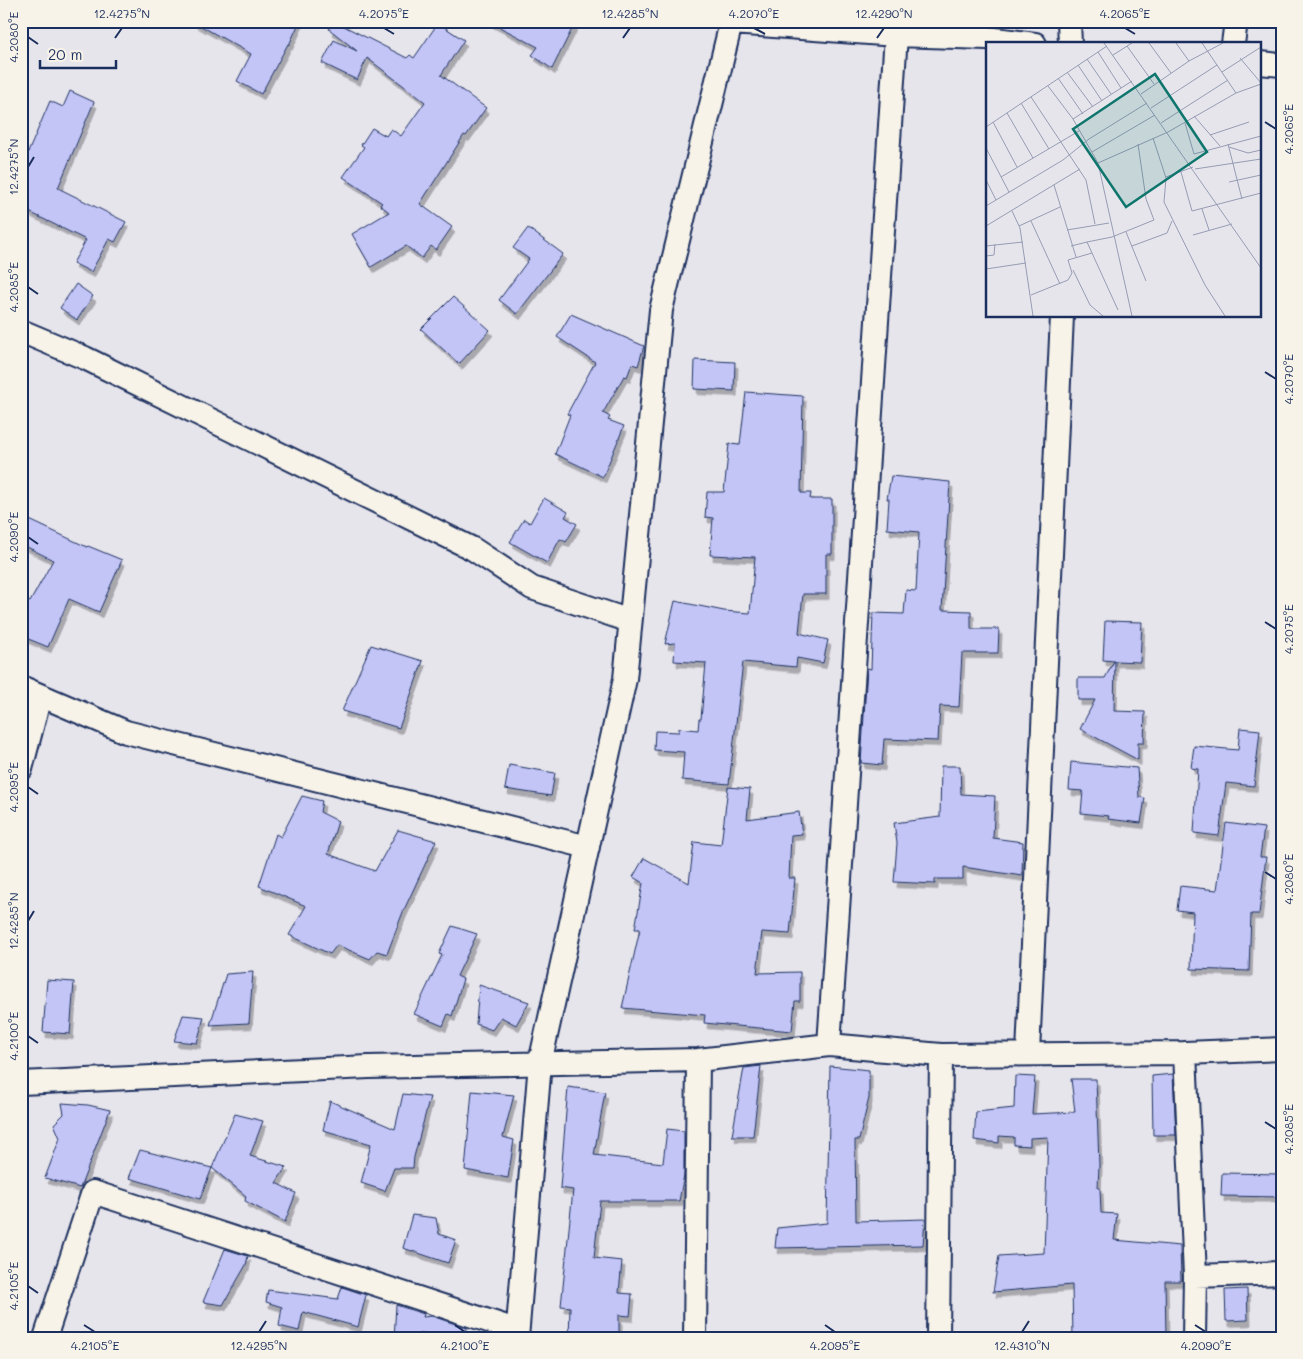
<svg xmlns="http://www.w3.org/2000/svg" width="1303" height="1359" viewBox="0 0 1303 1359" font-family="Mali,sans-serif">
<style>
.building{fill:#c3c5f7;stroke:#1b2f5e;filter:url(#shadow)}
.lines{fill:none;stroke-linecap:round;stroke-linejoin:round}
.street-casing{stroke:#1b2f5e;stroke-width:26}
.street{stroke:#f7f3e8;stroke-width:22}
.ticks{fill:none;stroke:#1b2f5e;stroke-width:2}
.inset-road{fill:none;stroke:#959cb3;stroke-width:1}
.view{fill:#0f766e;fill-opacity:0.15;stroke:#0f766e;stroke-width:2.5}
.inset-edge{fill:none;stroke:#1b2f5e;stroke-width:2.5}
.neatline{fill:none;stroke:#1b2f5e;stroke-width:2}
.ticks-label{font-size:12px;text-anchor:middle;fill:#1b2f5e}
</style>
<defs>
<filter id="shadow"><feDropShadow dx="3" dy="5.5" stdDeviation="0" flood-color="#0004"/></filter>
</defs>
<rect width="100%" height="100%" fill="#e7e5ec"/>
<filter id="ink" filterUnits="userSpaceOnUse"><feTurbulence type="fractalNoise" baseFrequency=".02" numOctaves="2"/><feDisplacementMap in="SourceGraphic" scale="10" xChannelSelector="R" yChannelSelector="G"/><feConvolveMatrix kernelMatrix="1 2 1 2 8 2 1 2 1" color-interpolation-filters="sRGB"/></filter>
<g filter="url(#ink)">
<path class="building" d="M192,21H300L289,45L288,44L261,94L237,81L251,54Z
M334,21L407,58L410,55L414,58L438,23L464,40L441,75L486,108L466,136L464,135L420,204L452,227L436,250L431,246L422,258L406,246L371,267L352,234L389,212L380,205L382,203L343,177L364,147L361,145L372,128L386,136L391,129L401,136L425,102L367,58L357,80L322,63L334,40L357,51L329,29Z
M488,21H576L552,69L532,55L538,47Z
M70,91L94,102L58,188L126,222L115,242L109,239L91,272L73,263L86,240L21,208V169L50,101L63,107Z
M528,228L563,254L517,314L499,300L529,259L513,248Z
M76,284L93,296L77,320L60,308Z
M453,297L490,330L459,364L421,329Z
M571,314L644,346L638,366L632,364L627,377L624,376L603,413L610,417L608,420L624,426L603,477L555,454L570,415L567,414L595,362L557,337Z
M695,360L735,362L734,391L694,389Z
M746,392L803,396L801,493H811L810,499H832V554H826V594H803L799,633L828,640L823,663L797,658L796,667L743,662L729,784L682,780L684,752L654,750L655,731L679,732V728L698,730L699,719H701L706,663L674,661L675,643L665,644L675,601L724,611L750,613L755,557L710,555L713,518L705,517L707,492H724L729,444L740,445Z
M891,476L950,482L942,610L971,611V629H999L998,653H962L959,707L940,706L938,741L884,739L882,765L861,763L867,668L871,669L873,613L904,614L906,590L916,591L919,532L887,529L889,499H887Z
M544,498L568,512L565,517L577,524L566,542L560,539L547,563L510,542L524,519L530,523Z
M21,516L87,547L88,546L122,560L99,612L69,599L48,647L21,636V598L30,602L53,560L21,544Z
M1105,621L1142,622L1140,662L1115,661L1114,711L1145,712L1144,743H1138V760L1080,729L1095,700H1078V678H1105L1114,661L1103,660Z
M371,645L423,661L399,728L342,711Z
M1240,728L1260,730L1254,786L1226,783L1219,836L1194,833L1198,769L1191,768L1194,746L1238,750Z
M1071,762L1137,768L1139,797L1145,798L1141,823L1108,819L1109,816L1081,813L1083,791L1069,790Z
M509,765L555,773L551,796L505,789Z
M941,766H960L961,794L995,796L993,838L1023,842L1022,876L963,867V879H935V884L894,882L897,843L894,823L940,817Z
M728,787L750,789L747,819L799,812L802,834L791,835L789,878H795L790,934L762,932L757,973L800,972V1001H795L792,1031L704,1023L705,1015L622,1008L640,929H635L643,883L633,877L644,858L689,883L694,842L721,845Z
M302,796L322,801L320,812L338,821L328,854L375,871L398,830L436,841L403,912L387,954L377,951L370,959L337,945L330,954L289,935L306,906L259,886L276,834L281,837Z
M1226,823L1264,828L1260,857H1266L1259,914H1251L1249,971L1191,969L1193,912L1177,910L1180,886L1217,890Z
M452,926L477,934L457,976L463,979L452,1016L448,1014L443,1026L414,1014L442,955L439,954Z
M253,972L249,1023L210,1025L226,974Z
M47,980L74,982L70,1034L43,1032Z
M479,985L529,1002L516,1025L501,1017L492,1030L476,1024Z
M183,1015L204,1017L197,1043L174,1041Z
M761,1066L753,1136H732L744,1068Z
M830,1066L869,1070V1098L859,1140H855L856,1221L925,1219L923,1245L775,1248L777,1228L827,1223Z
M1173,1074L1176,1135H1153L1152,1076Z
M1015,1076L1035,1077L1032,1114L1075,1112L1071,1079H1096L1099,1165L1098,1188H1100L1101,1213L1117,1214L1114,1240L1180,1246L1181,1281H1165L1166,1336L1073,1338L1072,1285L993,1292L999,1256L1044,1253L1048,1137L1030,1138V1146L1014,1145V1137L999,1136V1143L974,1140L976,1112L1014,1108Z
M568,1087L605,1092L594,1155L663,1163L667,1129L684,1131V1175L679,1201H600L594,1258L622,1261L619,1293L632,1294L630,1316L619,1315V1338H569L570,1307L561,1306L573,1190L560,1188Z
M472,1091L514,1095L503,1137L514,1140L508,1178L465,1170Z
M403,1094L430,1097L414,1157L413,1168H394L385,1191L361,1183L371,1144L323,1130L330,1101L395,1129Z
M62,1103L88,1105L110,1110L80,1188L45,1178L60,1138L54,1124L64,1114Z
M235,1114L263,1121L250,1156L286,1167L276,1183L296,1193L285,1222L245,1201L246,1196L212,1168Z
M140,1150L212,1168L200,1199L129,1178Z
M1222,1173L1282,1174V1197L1221,1196Z
M412,1215L436,1218L439,1234L456,1240L448,1263L403,1248Z
M225,1249L248,1256L246,1265L223,1305L203,1302Z
M342,1287L366,1295L358,1327L303,1312L299,1331L279,1326L282,1307L266,1302L268,1290L338,1299Z
M1247,1289L1248,1320L1226,1321L1225,1290Z
M396,1305L424,1314L423,1317L432,1316L467,1328L466,1336L420,1333L419,1338H394Z"/>
<g class="lines">
<defs>
<path id="street" d="M729,21L731,23L896,35L987,38L1035,44
M1069,21L1070,44
M1233,44L1236,21
M1259,63L1282,65
M21,331L85,358L473,549L532,588L630,621
M21,687L126,732L588,847
M21,769L40,696
M829,1045L896,35
M1028,1053L1062,316
M1185,1053L1195,1276L1194,1338
M21,1083L369,1067L698,1060L829,1045L941,1055L1185,1053L1282,1049
M1195,1276L1282,1273
M45,1338L93,1192L516,1330
M517,1338L540,1063L625,679L661,310L731,23
M695,1338L698,1060
M938,1338L941,1055"/>
</defs>
<use href="#street" class="street-casing"/>
<use href="#street" class="street"/>
</g>
</g>
<path class="ticks" d="M384,28L394,34M754,28L765,34M1125,28L1135,34M28,37L38,44M115,38L122,28M623,38L630,28M877,38L884,28M1265,122L1276,129M28,167L34,157M28,287L38,294M1265,372L1276,379M28,537L38,544M1265,622L1276,629M28,787L38,794M1265,872L1276,879M28,921L34,911M28,1036L38,1043M1265,1122L1276,1129M28,1286L38,1293M84,1325L95,1332M455,1325L465,1332M825,1325L835,1332M1195,1325L1206,1332M259,1332L266,1321M1022,1332L1029,1321"/>
<g transform="translate(986 42)">
<rect width="275" height="275" fill="#e7e5ec"/>
<path class="inset-road" d="M118,1L275,226M163,1L185,31M190,1L203,19M216,1L250,51M141,4L168,42M112,10L135,46M127,13L146,1M254,16L275,41M101,17L125,52M92,23L116,59M81,30L107,65M236,30L275,5M72,36L97,72M62,44L87,77L112,121L146,274M155,52L203,19L237,1M45,55L100,138L109,182M35,61L63,107M165,66L231,23M21,71L47,116M208,74L234,104M87,77L146,39M7,80L31,125M175,81L242,38M199,81L208,112L275,94M0,85L121,4M224,93L263,80M167,96L180,136L178,160L219,243L239,274M242,102L256,157M243,105L262,111L275,108M0,106L23,150M106,110L169,73M112,121L182,90L250,51L275,42M209,127L275,117M195,130L206,169L275,151M15,135L93,89M180,135L207,125M0,138L10,158M243,140L275,133M68,143L90,215M0,164L77,118L103,97L161,61M216,167L223,188M26,169L34,186L47,274M45,179L74,242M0,184L94,127M33,184L74,165M81,188L123,181M140,190L160,239M207,193L246,182M101,200L126,195L168,178L160,157L152,102M0,204L37,200M85,204L101,200L132,268M146,204L181,191L186,179M0,214L8,213L9,202M0,227L40,221M87,228L104,263L117,274M45,253L82,238L86,231L82,218L106,211"/>
<path class="view" d="M169,32L221,110L140,165L87,87Z"/>
<rect width="275" height="275" class="inset-edge"/>
</g>
<rect width="1303" height="1359" fill="none" stroke="#f7f3e8" stroke-width="55"/>
<path d="M40 60v8h76v-8" fill="none" stroke="#1b2f5e" stroke-width="2.5"/>
<text x="48" y="60" font-size="15" fill="#1b2f5e" stroke="#f7f3e8" stroke-width="4" paint-order="stroke">20 m</text>
<rect x="28" y="28" width="1248" height="1304" class="neatline"/>
<g class="ticks-label">
<text x="122" y="18">12.4275°N</text>
<text x="384" y="18">4.2075°E</text>
<text x="630" y="18">12.4285°N</text>
<text x="754" y="18">4.2070°E</text>
<text x="884" y="18">12.4290°N</text>
<text x="1125" y="18">4.2065°E</text>
<text transform="translate(14 37) rotate(-90)" y="4">4.2080°E</text>
<text transform="translate(1289 129) rotate(-90)" y="4">4.2065°E</text>
<text transform="translate(14 167) rotate(-90)" y="4">12.4275°N</text>
<text transform="translate(14 287) rotate(-90)" y="4">4.2085°E</text>
<text transform="translate(1289 379) rotate(-90)" y="4">4.2070°E</text>
<text transform="translate(14 537) rotate(-90)" y="4">4.2090°E</text>
<text transform="translate(1289 629) rotate(-90)" y="4">4.2075°E</text>
<text transform="translate(14 787) rotate(-90)" y="4">4.2095°E</text>
<text transform="translate(1289 879) rotate(-90)" y="4">4.2080°E</text>
<text transform="translate(14 921) rotate(-90)" y="4">12.4285°N</text>
<text transform="translate(14 1036) rotate(-90)" y="4">4.2100°E</text>
<text transform="translate(1289 1129) rotate(-90)" y="4">4.2085°E</text>
<text transform="translate(14 1286) rotate(-90)" y="4">4.2105°E</text>
<text x="95" y="1350">4.2105°E</text>
<text x="259" y="1350">12.4295°N</text>
<text x="465" y="1350">4.2100°E</text>
<text x="835" y="1350">4.2095°E</text>
<text x="1022" y="1350">12.4310°N</text>
<text x="1206" y="1350">4.2090°E</text>
</g>
</svg>
